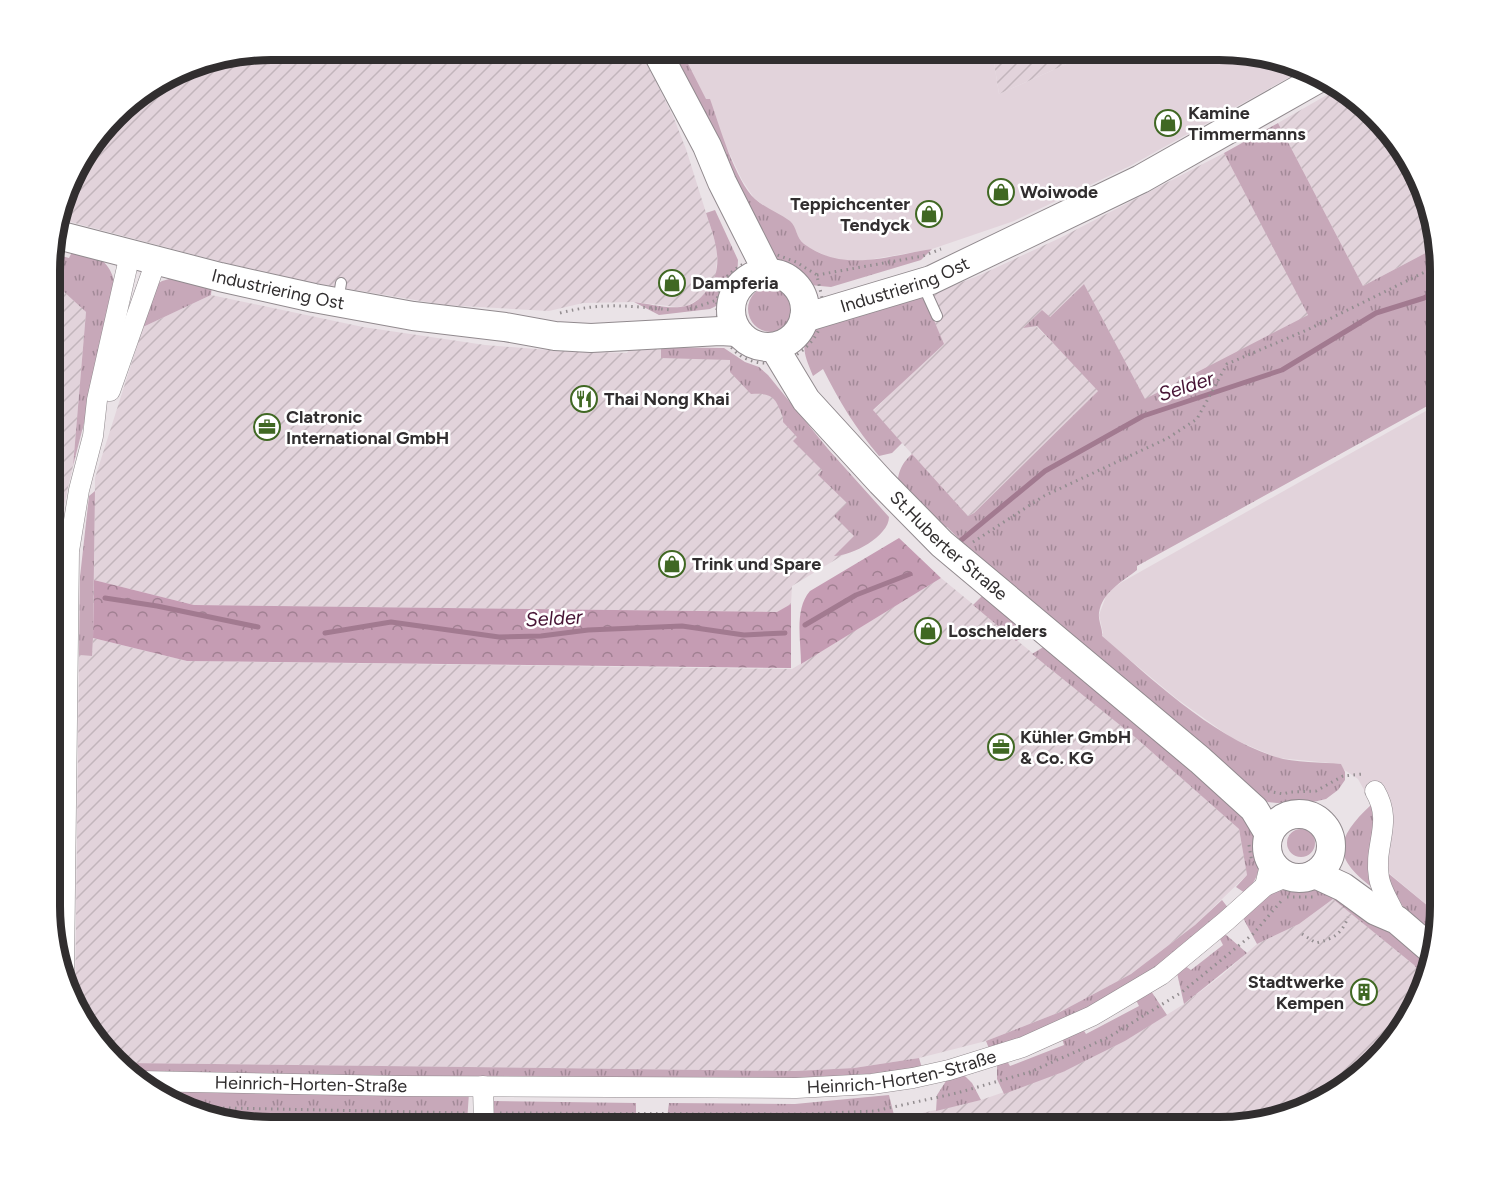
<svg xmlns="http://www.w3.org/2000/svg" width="1490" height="1177" viewBox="0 0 1490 1177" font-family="Figtree,sans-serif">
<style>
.built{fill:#e2d3db}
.industrial{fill:url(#industrial-furrows)}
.grass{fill:url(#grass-tufts)}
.forest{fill:url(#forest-crowns)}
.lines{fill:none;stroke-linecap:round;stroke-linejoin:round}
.stream{stroke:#a27a90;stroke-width:5}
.lane-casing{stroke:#918a8e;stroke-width:12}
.street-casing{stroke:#918a8e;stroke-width:21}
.secondary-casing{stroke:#918a8e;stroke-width:30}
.path{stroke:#938d90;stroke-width:3;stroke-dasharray:1.5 4.5;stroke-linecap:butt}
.lane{stroke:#fff;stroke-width:10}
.street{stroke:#fff;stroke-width:20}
.secondary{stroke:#fff;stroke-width:28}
.labels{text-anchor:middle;stroke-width:5;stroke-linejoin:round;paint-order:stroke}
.poi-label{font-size:18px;font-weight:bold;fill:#312e2f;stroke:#fff;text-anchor:start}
.street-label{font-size:18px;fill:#312e2f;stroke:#fff}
.water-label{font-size:20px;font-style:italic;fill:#471435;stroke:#fff}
.rim{fill:none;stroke:#312e2f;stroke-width:8}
</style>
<defs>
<pattern id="industrial-furrows" width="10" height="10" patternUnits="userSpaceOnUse" patternTransform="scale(1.5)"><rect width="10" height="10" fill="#e2d3db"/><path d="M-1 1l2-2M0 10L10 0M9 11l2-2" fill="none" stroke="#c2b5bc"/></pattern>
<pattern id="grass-tufts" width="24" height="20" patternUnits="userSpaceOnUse" patternTransform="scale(1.5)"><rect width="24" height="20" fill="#c7a8b9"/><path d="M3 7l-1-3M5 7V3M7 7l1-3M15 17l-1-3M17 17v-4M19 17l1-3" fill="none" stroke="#a28997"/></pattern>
<pattern id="forest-crowns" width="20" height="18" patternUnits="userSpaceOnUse" patternTransform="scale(1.5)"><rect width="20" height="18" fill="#c59cb3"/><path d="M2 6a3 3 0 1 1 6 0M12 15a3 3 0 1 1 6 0" fill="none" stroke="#a18092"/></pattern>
</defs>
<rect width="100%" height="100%" fill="#eae3e7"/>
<path class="built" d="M681,50H992L999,94L1098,50H1233L1306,68L1130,166L1014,221L932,249L856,262L835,260L805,246L799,240L796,231L754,198L742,180Z
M1440,403V916L1372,859V804L1358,779L1343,769L1341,764L1278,758L1233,739L1177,699L1101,636L1103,633L1099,615L1106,596L1112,589L1122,582Z"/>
<path class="industrial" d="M271,50H640L673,116L686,149L718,251L715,281L704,296L687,306L677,307L634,302L583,303L549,311L445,305L313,283L229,264L67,221L60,217L79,161L125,104L200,61Z
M992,50H1098L999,94Z
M1339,88L1365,105L1418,174L1435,248L1363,286L1278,123Z
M1224,153L1309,315L1145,400L1084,284L1049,318L1024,327L1036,326L1099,390L974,513L968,516L873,411L941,344L924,297L980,275L1060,238Z
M51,280L86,312L73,466L55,545L52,571Z
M211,295L363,327L485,345L562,351L627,353L631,347L640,348L711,352L734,356L770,391L878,534L792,586L791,604L778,612L194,605L94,580L95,478L143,327Z
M941,578L1136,738L1239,829L1247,875L1195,925L1131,974L1060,1012L986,1041L919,1058L854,1068L795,1071L126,1063L116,1060L75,1007L79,655L92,656L93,638L187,661L792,669Z
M1333,899L1414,965L1426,980L1423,991L1385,1052L1304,1110L1219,1127H494V1122L813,1126L895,1119L981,1100L1063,1072L1125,1041L1184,1004L1222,975L1257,944L1299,924Z
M225,1120L467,1122V1127H257Z"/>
<path class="grass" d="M665,50H681L706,99H710C719,124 735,181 755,199C765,208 779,213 790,221C797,227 796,238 804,244C843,273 888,256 932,249L921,260L831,287L810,285L789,271L774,266Z
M1278,123L1363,286L1435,248L1440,271V399L1137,566V570C1122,582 1102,592 1099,613C1098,621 1103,629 1102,636C1152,679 1212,737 1276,757C1294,763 1322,762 1341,764L1345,772V780L1338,790L1326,799L1313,802L1277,803L1268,802L1254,793L975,555L947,527L936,529L897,489C898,473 900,465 912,454L968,516L974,513L1098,391L1037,326L1023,328L1042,310L1050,317L1084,284L1145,399L1308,315L1224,153Z
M715,210L738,260L737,279L728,296L722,303L710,309L659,315L634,302C650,304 671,310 686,306C695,304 703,296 708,289C726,265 714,238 706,213Z
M74,248C103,257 112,263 117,294L73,466L86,312L51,280V253L69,258Z
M180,276L212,285L211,295L143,327L154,286L162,281Z
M748 309a23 23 0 1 1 46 0a23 23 0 1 1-46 0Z
M924,297L944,344L873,410L902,443L892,453L879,456C856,429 839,401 823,369L813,376C804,354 800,346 811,324Z
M647,347L724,348L745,362L759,367L768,375L828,449L889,517C889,536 852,556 834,556L854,536L834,516L847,503L818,475L822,470L793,441L797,437L783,422V417C781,414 781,411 779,408C774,394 765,393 751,394L730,372V360L661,358V349Z
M95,491L93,638L92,656L79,655L80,577L89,496Z
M984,594L1026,628L1023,638L1016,641L973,605Z
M1045,646H1051L1260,831C1259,857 1265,872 1245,893L1236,887L1247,875L1239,829L1136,738L1032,654Z
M1372,804L1377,816V891C1333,859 1332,841 1372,804Z
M1287 843a14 14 0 1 1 28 0a14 14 0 1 1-28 0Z
M1383,869L1440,916L1436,936L1395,899Z
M1320,884L1431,959L1426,980L1414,965L1333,899L1299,924L1257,944L1242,916L1262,898L1281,888Z
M1222,900L1229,909L1170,958L1091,1007L990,1051L986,1041L1060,1012L1131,974L1195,925Z
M1224,933L1247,953L1184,1004L1177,973L1185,966L1191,970L1223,945L1219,937Z
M1151,991L1167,1015L1125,1041L1063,1072L1004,1094L997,1079V1065L1007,1061L1010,1066L1064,1045L1062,1038L1083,1029L1086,1034L1139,1006L1136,1000Z
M919,1058L922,1068L867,1078L795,1081L126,1073L116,1060L126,1063L795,1071L854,1068Z
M963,1074L972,1083L981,1100L936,1111L937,1095L948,1078Z
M150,1088L469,1093L467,1122L225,1120L186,1110Z
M889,1095L895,1119L813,1126L666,1125L669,1103L795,1104Z
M494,1101L636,1103V1124L494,1122Z"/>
<path class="forest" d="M899,538L941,578L801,664C801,641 794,609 810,591Z
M94,580L194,605L777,612L791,604V668L187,661L93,638Z"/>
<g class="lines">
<path class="stream" d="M959,542L1045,471L1143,416L1282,370L1376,313L1424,298L1440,289
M105,598L157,606L258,627
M805,625L856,595L910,574
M325,633L391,622L499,637L541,636L588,630L682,626L744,635L785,633"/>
<defs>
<path id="lane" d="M922,283L937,316
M338,302L341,283"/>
<g id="street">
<path d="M110,391L156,261"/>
<path d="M1375,791C1394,823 1373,845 1379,878C1382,894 1392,905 1397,920"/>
<path d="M1265,886L1271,861"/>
<path d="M64,972L69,551L79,490L93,436L97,400L130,254"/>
<path id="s1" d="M139,1081L399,1086L796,1088L872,1084L913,1078L949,1070L1023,1047L1092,1016L1161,975L1226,921L1265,886L1288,876"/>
<path d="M483,1086L484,1127"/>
</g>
<g id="secondary">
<path d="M656,50L707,146L722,182L768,273"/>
<path id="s2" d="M54,234L220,277L314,298L413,316L505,327L555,336L591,338L720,331L737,332"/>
<circle cx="768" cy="310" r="37"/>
<path id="s3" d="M804,318L931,280L1141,179L1321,77"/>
<path id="s4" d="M774,347L806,400L881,482L942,544L1200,760L1254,809L1269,834"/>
<circle cx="1299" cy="846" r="32"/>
<path d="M1315,874L1343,887L1376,911L1397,920L1433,951"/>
</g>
</defs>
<use href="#lane" class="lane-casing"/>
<use href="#street" class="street-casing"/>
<use href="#secondary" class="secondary-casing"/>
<path class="path" d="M772,253L796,262L817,275C819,288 825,303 823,316C817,354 770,377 738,354C727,345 720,331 718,318C711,278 737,263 772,253Z
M817,275L923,256L941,249
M690,309L717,300
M560,313C603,302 629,306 672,310
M973,542L1044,496L1168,438L1197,419L1227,364L1309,329L1439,265
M1268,791L1283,794L1290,792L1316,791L1343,776L1363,774
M1249,845L1252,863
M1287,897H1313
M1302,934L1316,943C1333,939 1342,934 1348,917
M119,1065H131
M181,1107L467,1113
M500,1113L804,1114L875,1111L957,1093L1030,1072L1109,1037L1182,992L1253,934L1283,899"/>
<use href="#lane" class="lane"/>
<use href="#street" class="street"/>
<use href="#secondary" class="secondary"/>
</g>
<defs>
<symbol id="shop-ring" viewBox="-11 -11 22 22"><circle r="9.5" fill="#fff" stroke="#406823" stroke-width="1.5"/><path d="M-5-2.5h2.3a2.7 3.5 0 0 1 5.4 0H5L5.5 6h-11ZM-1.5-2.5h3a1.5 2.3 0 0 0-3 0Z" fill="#406823"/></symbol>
<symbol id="restaurant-ring" viewBox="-11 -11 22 22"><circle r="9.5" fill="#fff" stroke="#406823" stroke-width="1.5"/><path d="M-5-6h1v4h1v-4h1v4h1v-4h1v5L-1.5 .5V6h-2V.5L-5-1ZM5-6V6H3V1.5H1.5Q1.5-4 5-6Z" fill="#406823"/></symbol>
<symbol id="office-ring" viewBox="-11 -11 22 22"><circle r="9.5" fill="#fff" stroke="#406823" stroke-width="1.5"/><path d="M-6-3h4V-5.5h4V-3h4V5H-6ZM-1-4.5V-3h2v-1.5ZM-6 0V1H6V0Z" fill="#406823"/></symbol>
<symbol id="building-ring" viewBox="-11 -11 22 22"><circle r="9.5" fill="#fff" stroke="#406823" stroke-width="1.5"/><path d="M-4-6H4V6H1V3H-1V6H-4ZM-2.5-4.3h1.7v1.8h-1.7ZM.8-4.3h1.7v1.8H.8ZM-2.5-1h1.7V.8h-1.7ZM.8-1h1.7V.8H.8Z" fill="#406823"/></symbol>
</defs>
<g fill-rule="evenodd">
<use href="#shop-ring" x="1153" y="108" width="30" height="30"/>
<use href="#shop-ring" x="986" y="177" width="30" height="30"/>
<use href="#shop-ring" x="914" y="199" width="30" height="30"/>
<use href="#shop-ring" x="657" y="268" width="30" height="30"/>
<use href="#restaurant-ring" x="569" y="384" width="30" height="30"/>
<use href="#office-ring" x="252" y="412" width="30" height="30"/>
<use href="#shop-ring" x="657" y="549" width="30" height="30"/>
<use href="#shop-ring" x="913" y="616" width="30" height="30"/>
<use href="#office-ring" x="986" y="732" width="30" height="30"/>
<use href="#building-ring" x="1349" y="977" width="30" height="30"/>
</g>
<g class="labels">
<g class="poi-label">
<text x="1188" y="119">Kamine<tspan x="1188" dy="21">Timmermanns</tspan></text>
<text x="1020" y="198">Woiwode</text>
<text x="910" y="210" text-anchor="end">Teppichcenter<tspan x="910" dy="21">Tendyck</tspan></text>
<text x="692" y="289">Dampferia</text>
<text x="604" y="405">Thai Nong Khai</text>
<text x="286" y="423">Clatronic<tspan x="286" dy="21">International GmbH</tspan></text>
<text x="692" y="570">Trink und Spare</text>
<text x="948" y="637">Loschelders</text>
<text x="1020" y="743">Kühler GmbH<tspan x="1020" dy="21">&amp; Co. KG</tspan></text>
<text x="1344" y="988" text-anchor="end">Stadtwerke<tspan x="1344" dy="21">Kempen</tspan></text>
</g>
<g class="street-label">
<text dy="6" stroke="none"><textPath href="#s3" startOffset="106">Industriering Ost</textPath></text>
<text dy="6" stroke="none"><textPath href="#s2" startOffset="231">Industriering Ost</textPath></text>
<text dy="6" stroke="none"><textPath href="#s4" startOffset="266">St.Huberter Straße</textPath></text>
<text dy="6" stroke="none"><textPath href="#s1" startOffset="764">Heinrich-Horten-Straße</textPath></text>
<text dy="6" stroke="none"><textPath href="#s1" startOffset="172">Heinrich-Horten-Straße</textPath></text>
</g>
<g class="water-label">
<text transform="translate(1186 386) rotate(-18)" y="7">Selder</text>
<text transform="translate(554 618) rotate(-3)" y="7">Selder</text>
</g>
</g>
<path d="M0 0H1490V1177H0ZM271 60H1219A211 211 0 0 1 1430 271V906A211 211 0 0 1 1219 1117H271A211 211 0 0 1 60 906V271A211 211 0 0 1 271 60Z" fill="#fff" fill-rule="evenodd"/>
<path class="rim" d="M271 60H1219A211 211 0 0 1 1430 271V906A211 211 0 0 1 1219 1117H271A211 211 0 0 1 60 906V271A211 211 0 0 1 271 60Z"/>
</svg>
